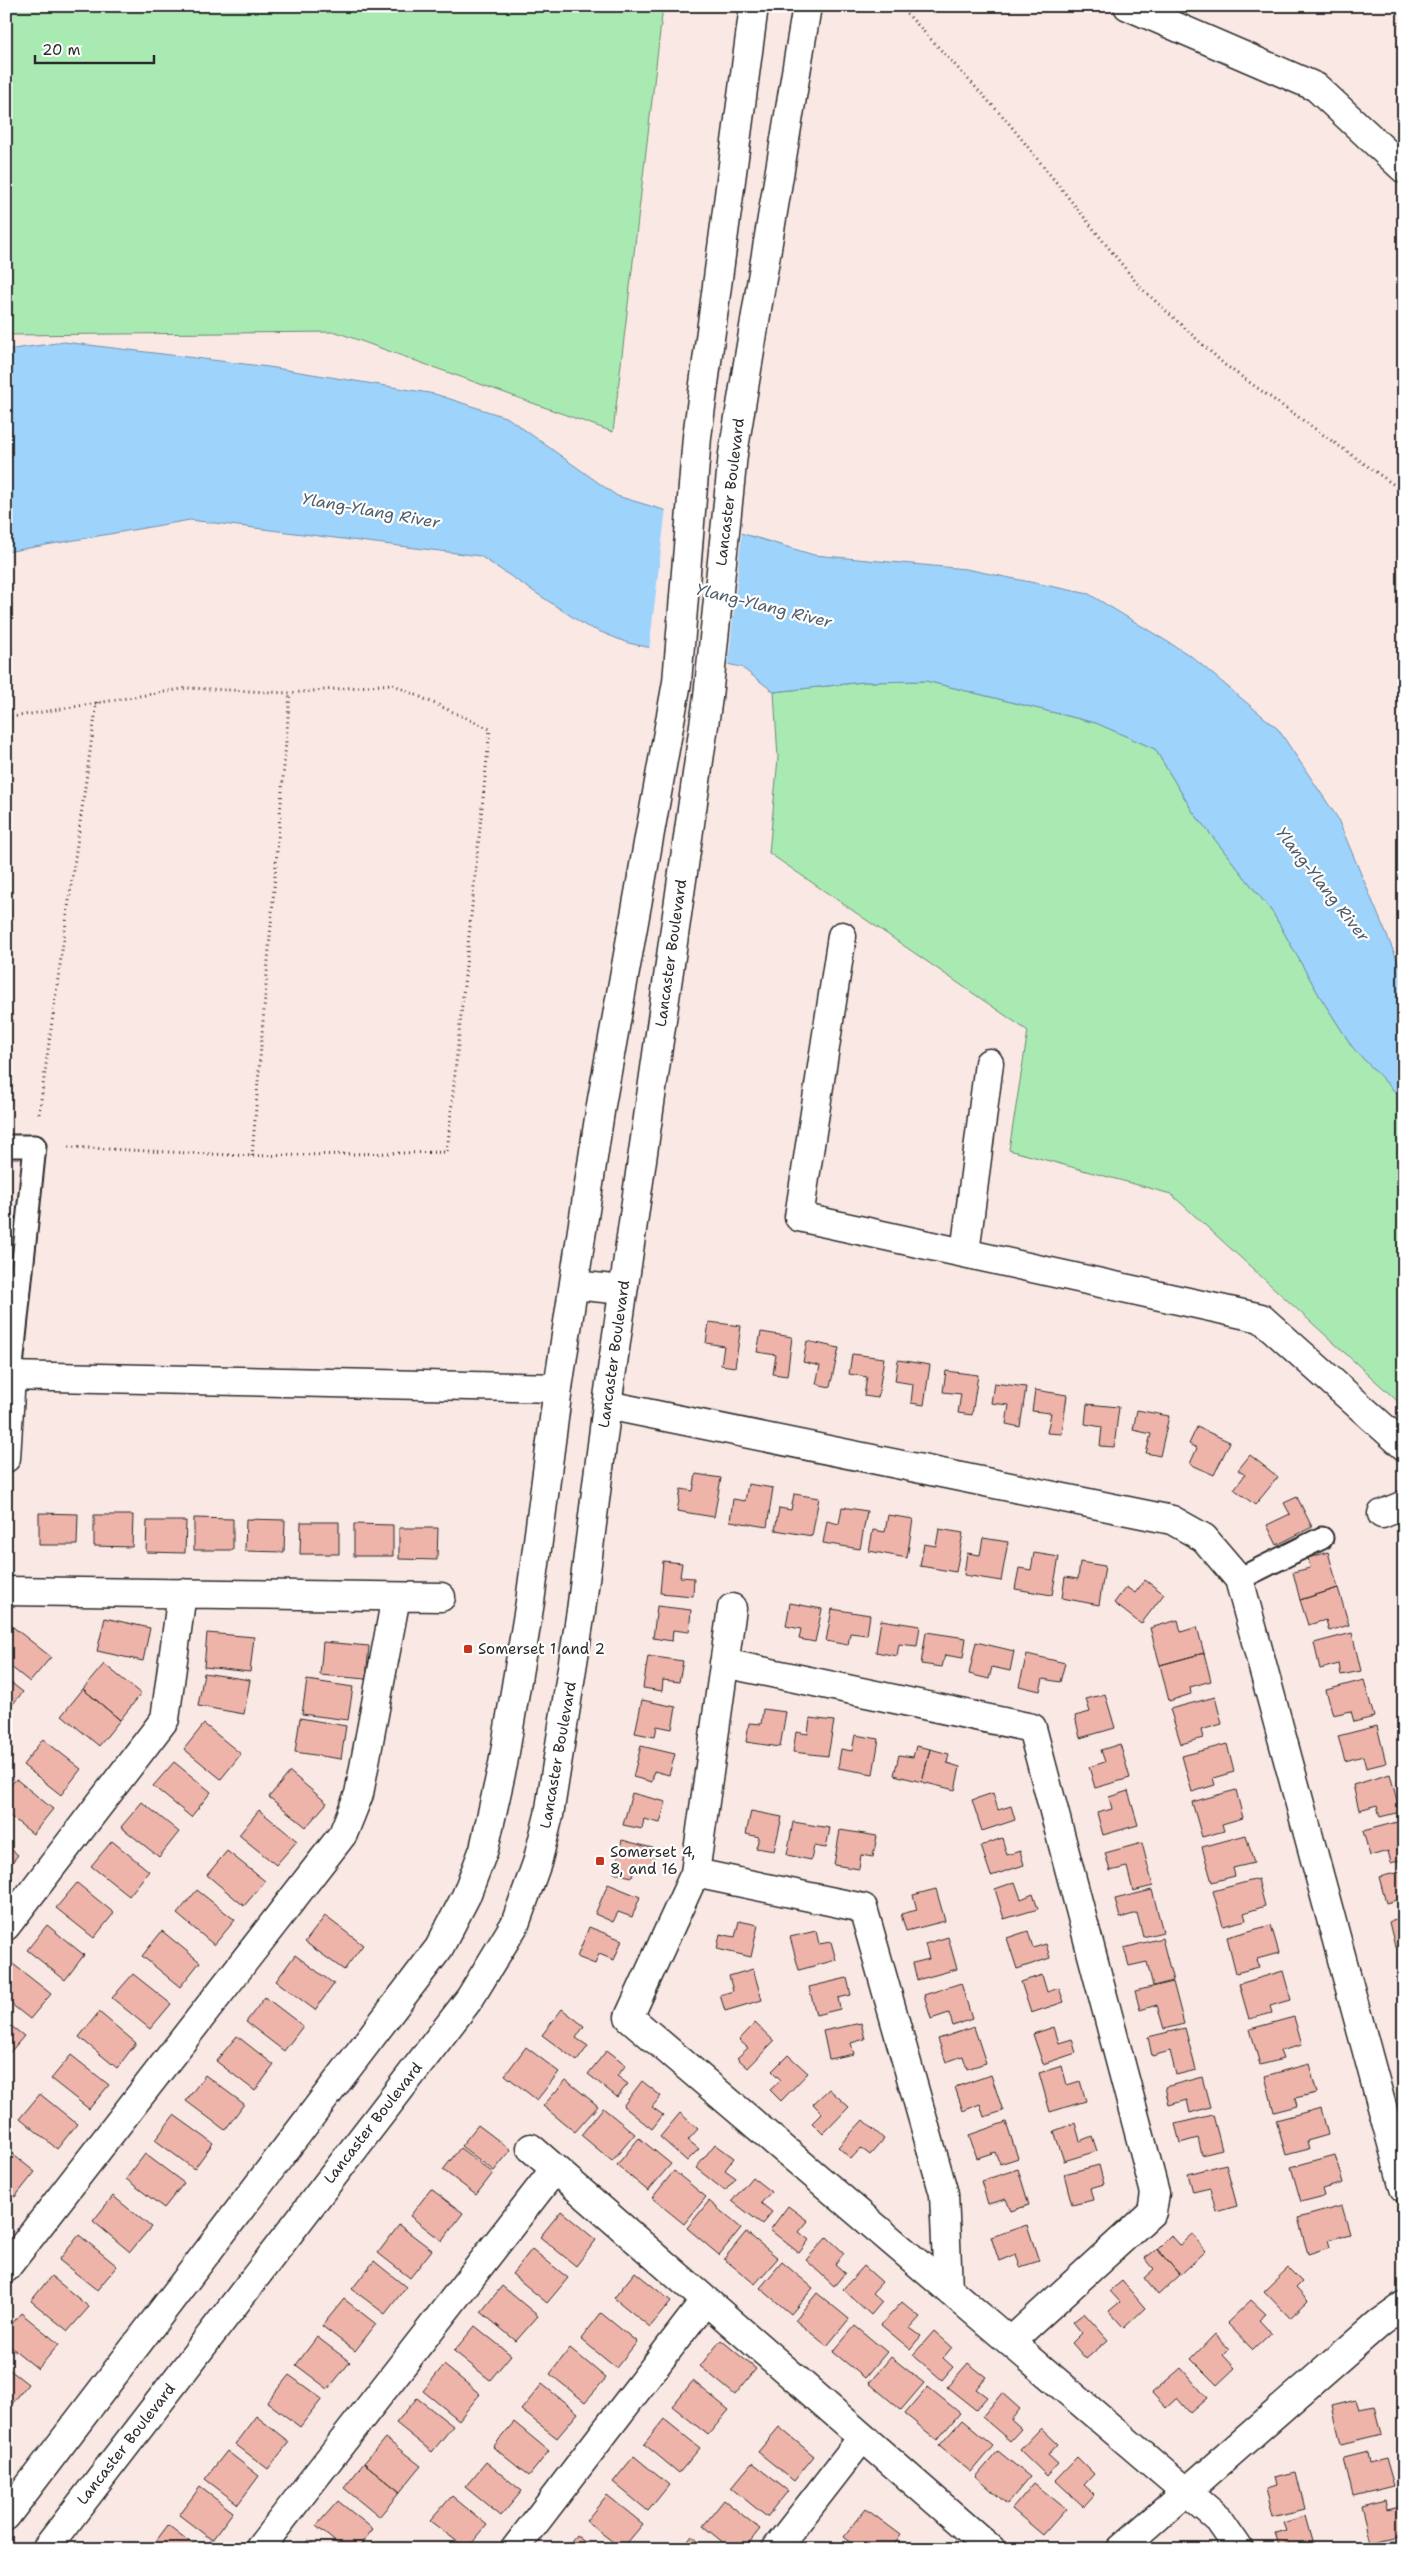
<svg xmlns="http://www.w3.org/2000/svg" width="1410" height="2555" viewBox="0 0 1410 2555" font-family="'Shantell Sans',sans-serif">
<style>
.green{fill:#a9eab3;stroke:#6a8a6f}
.water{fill:#9ed3fc;stroke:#7090a8}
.pier{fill:#fae8e5}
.building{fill:#eeb4a9;stroke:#2b2b2b}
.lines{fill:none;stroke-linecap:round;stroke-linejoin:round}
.service-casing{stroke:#2b2b2b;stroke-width:25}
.minor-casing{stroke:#2b2b2b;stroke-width:31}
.secondary-casing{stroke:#2b2b2b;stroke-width:31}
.path{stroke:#2b2b2b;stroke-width:3;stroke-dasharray:1 4;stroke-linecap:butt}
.service{stroke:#fff;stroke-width:21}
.minor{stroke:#fff;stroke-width:28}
.secondary{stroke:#fff;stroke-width:28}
.poi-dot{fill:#c8321e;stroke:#fff;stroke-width:2}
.labels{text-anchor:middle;stroke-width:4.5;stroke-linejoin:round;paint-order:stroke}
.street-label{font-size:15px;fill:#2b2b2b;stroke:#fff}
.poi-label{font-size:15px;fill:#2b2b2b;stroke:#fff;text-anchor:start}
.water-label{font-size:16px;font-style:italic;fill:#4e5d6a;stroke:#fff}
</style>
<rect width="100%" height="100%" fill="#fae8e5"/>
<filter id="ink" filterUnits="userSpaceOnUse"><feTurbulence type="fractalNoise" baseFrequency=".02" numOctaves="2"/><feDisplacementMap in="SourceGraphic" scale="10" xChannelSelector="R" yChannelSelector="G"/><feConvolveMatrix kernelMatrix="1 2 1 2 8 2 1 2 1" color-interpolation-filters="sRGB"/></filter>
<g filter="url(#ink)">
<path class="green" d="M6,6H663L613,432L336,332L6,335Z
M926,681L1096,723L1155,749L1193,812L1273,913L1319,995L1353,1048L1404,1101V1407L1171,1194L1009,1150L1028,1031L769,853L778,758L774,692L863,682Z"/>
<path class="water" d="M64,342L269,367L435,394L508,418L617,496L814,555L966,569L1089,594L1191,656L1278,729L1337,817L1404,976V1101L1353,1048L1319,995L1273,913L1193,812L1155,749L1096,723L926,681L863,682L774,692L741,667L628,643L586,626L480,556L190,520L6,552V350Z"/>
<path class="pier" d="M666,508L742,531L728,667L649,650Z"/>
<path class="building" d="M709,1322L741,1326L735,1367L721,1365L724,1346L706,1343Z
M761,1332L792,1337L787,1376L773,1374L776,1355L757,1352Z
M807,1341L839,1348L830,1387L816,1384L820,1366L803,1362Z
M852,1354L884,1358L878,1398L864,1396L867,1377L849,1374Z
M898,1360L930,1365L924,1405L911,1403L913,1384L895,1381Z
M946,1371L978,1375L972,1415L958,1413L961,1394L943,1392Z
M994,1383L1026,1387L1020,1427L1006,1424L1009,1405L991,1403Z
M1035,1390L1067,1395L1062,1434L1047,1433L1051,1413L1032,1411Z
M1087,1404L1119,1407L1114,1447L1100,1446L1102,1427L1085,1424Z
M1137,1410L1169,1416L1160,1456L1146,1453L1151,1434L1133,1430Z
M1197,1427L1230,1442L1214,1475L1190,1464L1197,1448L1189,1444Z
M1250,1455L1278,1477L1255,1505L1234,1489L1245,1475L1238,1470Z
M696,1474L721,1478L714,1517L677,1511L681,1489L693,1491Z
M748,1484L773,1488L767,1527L730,1521L733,1499L745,1501Z
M794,1494L819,1498L812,1536L775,1530L779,1508L791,1510Z
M1297,1497L1312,1527L1277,1545L1267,1525L1290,1514L1284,1503Z
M842,1507L867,1511L860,1549L823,1543L827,1521L839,1524Z
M39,1513L78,1514L77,1545H39Z
M94,1515H133L132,1547L94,1546Z
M888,1515L913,1519L907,1558L869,1551L873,1530L885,1532Z
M194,1518L233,1519V1550H194Z
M246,1519L285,1520L284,1552L245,1551Z
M147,1521H186L185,1553L146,1552Z
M301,1522H339V1554H300Z
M354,1524L393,1525V1556H354Z
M399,1528H438L437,1560L399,1559Z
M939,1529L963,1533L956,1572L920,1566L924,1544L936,1546Z
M983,1538L1008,1542L1001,1581L964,1575L967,1553L980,1555Z
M1328,1552L1338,1588L1300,1600L1293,1572L1310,1568L1308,1558Z
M1034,1553L1059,1557L1052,1595L1015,1589L1019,1568L1031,1570Z
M663,1561L682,1563L680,1577L694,1578L693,1596L660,1593Z
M1080,1562L1105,1566L1099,1605L1062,1598L1065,1577L1078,1579Z
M1145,1580L1164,1594L1141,1624L1114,1603L1126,1587L1135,1593Z
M1338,1588L1349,1625L1329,1631L1326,1620L1308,1625L1300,1600Z
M790,1603L822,1609L815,1642L799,1639L801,1629L786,1626Z
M657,1606L691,1610L689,1632L673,1630L672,1641L653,1638Z
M832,1609L870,1615L867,1635L850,1633L848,1645L826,1641Z
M105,1618L150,1628L143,1661L97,1651Z
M881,1620L920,1626L917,1646L899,1644L897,1656L876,1652Z
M1178,1620L1181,1632L1197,1627L1204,1653L1160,1665L1150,1628Z
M13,1627L51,1657L30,1682L6,1663V1635Z
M926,1632L966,1638L963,1658L945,1655L942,1667L921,1664Z
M207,1633L254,1637L250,1672L204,1667Z
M1352,1633L1361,1671L1341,1675L1339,1664L1320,1669L1314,1643Z
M323,1642L369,1646L366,1679L320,1675Z
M976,1642L1014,1651L1010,1671L992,1667L989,1679L969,1674Z
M1204,1653L1211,1681L1190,1687L1191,1694L1169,1701L1160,1665Z
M1027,1654L1065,1663L1060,1682L1043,1679L1040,1691L1019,1686Z
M648,1656L683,1661L679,1682L663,1680L662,1691L643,1688Z
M104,1664L141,1694L120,1720L83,1689Z
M204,1673L250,1680L244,1714L198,1706Z
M6,1679L23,1692L6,1712Z
M307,1680L353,1687L348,1720L302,1714Z
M1364,1680L1374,1717L1354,1722L1351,1711L1333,1715L1326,1690Z
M83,1689L120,1720L99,1746L62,1715Z
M1105,1694L1115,1728L1080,1738L1075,1716L1090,1712L1086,1699Z
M1215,1697L1222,1724L1201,1730L1203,1738L1181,1744L1170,1709Z
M642,1700L676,1707L672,1729L657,1726L655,1737L635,1733Z
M763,1709L786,1712L780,1747L746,1742L749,1723L761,1724Z
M300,1718L346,1726L341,1759L295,1752Z
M810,1718L834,1721L828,1756L793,1752L796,1732L808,1734Z
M204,1724L241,1754L221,1779L184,1749Z
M1377,1726L1386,1763L1366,1768L1363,1756L1345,1761L1338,1736Z
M855,1735L879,1739L873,1774L838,1768L841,1749L852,1751Z
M43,1739L81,1769L61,1795L23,1765Z
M1120,1744L1130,1778L1095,1788L1089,1767L1105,1762L1101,1750Z
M1227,1744L1234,1772L1213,1778L1215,1785L1192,1792L1182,1756Z
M641,1746L675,1754L669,1775L654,1771L652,1782L633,1777Z
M916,1746L930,1749L922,1782L894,1775L899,1755L913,1757Z
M930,1749L949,1754L947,1763L960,1767L955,1790L922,1782Z
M174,1762L211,1792L191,1817L153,1786Z
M290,1772L327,1803L306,1827L269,1797Z
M1390,1774L1400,1812L1380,1817L1377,1805L1359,1810L1353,1785Z
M16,1779L53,1809L33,1834L6,1813V1791Z
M1236,1790L1243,1818L1222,1824L1224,1831L1202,1837L1192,1802Z
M1128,1791L1138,1825L1103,1835L1097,1813L1112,1809L1109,1797Z
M632,1793L666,1802L660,1823L644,1819L642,1829L623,1825Z
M993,1793L998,1810L1011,1806L1015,1820L982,1831L972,1800Z
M142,1802L179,1832L159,1857L121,1827Z
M259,1810L297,1841L276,1865L239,1835Z
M751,1811L782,1817L774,1851L756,1848L759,1837L746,1834Z
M1401,1821L1404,1831V1859L1391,1863L1388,1851L1370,1856L1363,1831Z
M793,1822L830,1828L826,1848L814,1846L811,1860L787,1855Z
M840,1830L877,1836L873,1857L861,1855L859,1869L834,1865Z
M1246,1835L1254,1863L1233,1868L1235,1876L1212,1882L1202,1847Z
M1002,1838L1007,1855L1020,1851L1024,1865L991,1876L981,1846Z
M622,1840L656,1849L651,1871L635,1867L632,1877L614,1873Z
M112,1841L149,1871L129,1896L91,1866Z
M1142,1843L1153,1886L1133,1891L1127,1867L1110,1871L1105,1853Z
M6,1845L18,1855L6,1870Z
M227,1851L265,1881L244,1906L207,1875Z
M1404,1871V1898L1386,1903L1379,1877Z
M1258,1879L1265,1906L1244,1913L1246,1920L1223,1926L1213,1891Z
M1015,1882L1021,1899L1033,1894L1038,1909L1004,1919L995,1889Z
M77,1883L114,1913L94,1938L56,1908Z
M608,1884L640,1897L632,1917L618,1912L613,1922L595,1914Z
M936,1889L945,1921L906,1931L901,1914L917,1910L913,1895Z
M197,1890L235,1920L214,1945L177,1914Z
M1152,1890L1163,1932L1143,1937L1137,1913L1120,1918L1115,1899Z
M325,1916L363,1945L344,1970L305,1942Z
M1404,1918V1945L1395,1947L1389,1922Z
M739,1921L758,1925L751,1957L717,1949L720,1934L735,1937Z
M47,1925L84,1955L65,1980L27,1950Z
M1271,1925L1279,1953L1257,1959L1259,1967L1236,1973L1227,1937Z
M589,1927L622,1940L614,1960L599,1954L595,1964L577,1957Z
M162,1931L200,1962L180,1987L142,1956Z
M816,1931L819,1944L831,1942L836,1960L799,1970L790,1937Z
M1028,1931L1033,1948L1046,1944L1050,1958L1017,1969L1007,1938Z
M948,1937L957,1969L917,1980L913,1963L929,1959L925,1944Z
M1162,1938L1173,1981L1153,1986L1147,1962L1129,1966L1124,1948Z
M295,1955L334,1984L315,2010L276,1981Z
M13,1964L51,1994L30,2019L6,2000V1973Z
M753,1969L762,2000L725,2011L720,1995L733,1991L729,1976Z
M1283,1971L1291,2000L1270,2006L1272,2013L1249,2019L1239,1984Z
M133,1974L171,2004L150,2029L112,1998Z
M1042,1975L1047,1992L1059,1988L1064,2002L1031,2013L1021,1982Z
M847,1978L851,1995L838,1998L840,2009L816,2015L809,1987Z
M1173,1982L1184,2024L1164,2029L1157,2005L1140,2010L1135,1991Z
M961,1983L972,2019L953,2026L949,2013L931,2019L924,1995Z
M265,1997L303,2026L284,2051L246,2022Z
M562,2009L584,2026L576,2038L588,2046L577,2061L542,2035Z
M99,2012L136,2043L117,2068L79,2037Z
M1294,2017L1302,2045L1280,2051L1283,2059L1260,2065L1250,2029Z
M6,2022L24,2036L6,2057Z
M755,2023L774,2041L748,2068L737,2058L748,2048L739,2040Z
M861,2023L865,2039L851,2043L854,2054L829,2059L823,2031Z
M974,2027L986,2063L967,2069L963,2056L946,2062L938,2039Z
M1054,2027L1059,2043L1072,2039L1076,2053L1043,2064L1033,2034Z
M1185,2028L1196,2070L1176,2075L1170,2051L1152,2056L1148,2037Z
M237,2036L274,2065L255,2091L216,2061Z
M526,2047L559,2072L537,2100L505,2075Z
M607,2050L626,2065L617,2076L628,2084L617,2097L588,2074Z
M71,2055L109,2085L89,2109L51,2079Z
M788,2055L808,2073L781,2101L770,2090L781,2080L772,2071Z
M1309,2064L1317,2093L1295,2098L1297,2106L1274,2112L1265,2076Z
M1062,2066L1067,2085L1080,2081L1086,2101L1050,2112L1039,2073Z
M205,2075L244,2104L225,2130L186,2101Z
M991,2075L1003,2111L984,2117L980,2104L963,2111L955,2087Z
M1202,2077L1210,2107L1190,2113L1187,2100L1169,2105L1165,2087Z
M566,2080L598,2106L575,2132L543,2106Z
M642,2081L661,2096L652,2107L663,2115L652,2129L623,2106Z
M829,2089L849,2107L823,2134L812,2123L822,2113L813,2104Z
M40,2094L77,2124L57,2149L20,2118Z
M603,2108L635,2134L612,2161L581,2135Z
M1321,2108L1328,2135L1307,2141L1309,2149L1286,2155L1276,2120Z
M680,2113L698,2129L688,2140L699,2149L687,2161L660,2137Z
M174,2115L213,2143L194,2169L155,2140Z
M1213,2115L1222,2150L1202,2155L1198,2138L1180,2143L1175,2124Z
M863,2120L884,2139L870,2155L861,2148L851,2159L838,2147Z
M1006,2122L1018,2158L1000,2164L995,2152L977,2158L969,2135Z
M1075,2123L1080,2141L1092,2136L1097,2151L1064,2161L1054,2131Z
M478,2125L511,2150L494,2171L461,2146Z
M639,2138L671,2164L648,2191L617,2165Z
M715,2144L734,2158L725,2170L736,2178L725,2191L696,2168Z
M460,2148L493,2173L476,2195L443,2170Z
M6,2149L35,2172L15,2197L6,2190Z
M145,2154L184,2183L164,2208L126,2179Z
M1335,2155L1343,2183L1322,2189L1324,2196L1301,2202L1291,2167Z
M1226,2164L1237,2206L1216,2212L1210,2188L1193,2192L1188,2174Z
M1099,2165L1104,2184L1090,2188L1093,2200L1072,2205L1064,2174Z
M1018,2169L1029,2205L1011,2211L1006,2199L988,2204L981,2181Z
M674,2171L706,2197L684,2224L652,2198Z
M752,2177L771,2192L761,2203L772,2212L762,2224L732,2201Z
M431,2189L463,2213L442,2241L410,2216Z
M113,2196L151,2227L130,2252L93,2221Z
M709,2201L741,2228L719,2255L687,2228Z
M788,2206L808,2221L799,2232L809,2240L799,2253L770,2230Z
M1342,2206L1350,2234L1328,2240L1330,2247L1308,2254L1298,2218Z
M561,2211L596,2240L576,2266L540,2237Z
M399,2225L432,2250L410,2278L378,2253Z
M1027,2225L1039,2261L1020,2267L1016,2254L999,2261L991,2237Z
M746,2232L778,2258L755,2284L724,2259Z
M1192,2234L1206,2251L1180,2275L1157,2249L1171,2235L1180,2245Z
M79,2235L117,2266L97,2290L59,2260Z
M827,2237L844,2253L835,2264L845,2273L834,2286L806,2260Z
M532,2249L568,2278L547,2303L512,2274Z
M1157,2249L1180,2275L1158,2295L1144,2278L1154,2269L1145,2258Z
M374,2261L406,2287L385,2314L352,2289Z
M782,2262L813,2288L791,2314L760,2288Z
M864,2266L882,2282L872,2293L882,2302L871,2315L843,2289Z
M1288,2268L1302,2282L1296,2288L1308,2301L1290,2318L1264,2291Z
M635,2272L671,2301L650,2327L614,2298Z
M51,2276L89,2307L68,2331L31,2301Z
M1122,2281L1145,2308L1124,2328L1109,2311L1120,2302L1110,2291Z
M502,2286L538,2316L516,2341L481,2312Z
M817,2293L849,2319L827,2346L795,2320Z
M344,2299L376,2324L355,2351L322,2326Z
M1251,2300L1266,2314L1259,2320L1271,2333L1253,2350L1227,2323Z
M902,2302L920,2317L910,2328L921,2336L910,2349L881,2325Z
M21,2313L59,2344L38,2369L6,2343V2331Z
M601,2313L637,2342L616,2368L581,2339Z
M1084,2313L1108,2340L1086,2359L1072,2343L1082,2333L1073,2322Z
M475,2326L511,2355L490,2380L454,2351Z
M855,2326L887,2352L865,2378L833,2352Z
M934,2331L952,2347L943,2358L953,2367L942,2380L913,2355Z
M1215,2334L1229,2349L1223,2355L1235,2368L1217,2385L1191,2359Z
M317,2337L350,2362L328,2389L296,2365Z
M721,2340L756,2369L735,2395L700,2366Z
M570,2348L606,2378L585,2402L550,2374Z
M891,2357L924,2383L901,2410L869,2383Z
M968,2363L986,2377L976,2389L987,2397L976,2410L947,2387Z
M444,2365L480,2394L459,2420L423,2391Z
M6,2367L28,2384L8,2409L6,2408Z
M1181,2368L1207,2398L1190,2413L1177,2398L1166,2408L1152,2393Z
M289,2375L322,2399L300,2427L267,2402Z
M693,2381L729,2410L708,2435L672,2406Z
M542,2384L578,2413L557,2438L521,2410Z
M928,2387L960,2413L937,2440L905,2414Z
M1002,2393L1020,2409L1011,2420L1021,2429L1010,2441L982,2417Z
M417,2398L453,2426L432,2452L396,2423Z
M1356,2400L1359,2409L1375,2406L1382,2434L1341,2444L1332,2406Z
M256,2416L289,2442L268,2469L235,2444Z
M664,2419L700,2448L679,2473L644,2444Z
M962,2420L993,2446L971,2472L939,2446Z
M514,2422L549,2451L529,2476L493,2447Z
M779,2427L814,2456L794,2481L758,2452Z
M1041,2428L1058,2444L1048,2455L1058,2464L1047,2476L1020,2450Z
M385,2438L421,2466L400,2492L364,2463Z
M227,2451L259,2476L238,2504L205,2479Z
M998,2451L1030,2477L1007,2504L976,2477Z
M1368,2452L1370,2462L1386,2458L1394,2486L1353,2496L1344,2458Z
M634,2456L669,2485L648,2511L613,2482Z
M1077,2457L1094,2474L1084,2485L1094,2494L1083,2506L1055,2480Z
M486,2462L522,2491L501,2516L465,2487Z
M364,2463L400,2492L379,2517L344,2488Z
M752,2463L788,2491L767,2517L731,2488Z
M1296,2472L1305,2509L1273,2517L1266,2489L1276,2486L1274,2477Z
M1034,2483L1066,2509L1043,2535L1012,2509Z
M200,2487L233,2512L212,2540L179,2515Z
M607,2495L643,2524L622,2549L586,2521Z
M452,2496L487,2525L467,2549L430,2521Z
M724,2500L760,2529L744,2549H731L703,2526Z
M1385,2500L1387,2509L1404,2505V2535L1370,2543L1361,2506Z
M338,2501L373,2529L357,2549H344L316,2526Z
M866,2509L901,2535L891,2549H860L844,2537Z
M1305,2516L1314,2549H1280L1275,2534L1286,2531L1283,2523Z
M168,2525L199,2549H150Z
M576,2535L593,2549H565Z
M692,2536L707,2549H682Z
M308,2540L319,2549H301Z
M1395,2541L1396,2549H1371L1370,2547Z"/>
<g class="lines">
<defs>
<path id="service" d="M6,1146H35L11,1376
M1239,1579L1322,1538"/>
<path id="minor" d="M1128,6L1316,87L1404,169
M842,936L799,1217L1261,1318L1404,1446
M965,1253L989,1063
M6,1376L558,1388
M607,1405L1172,1520L1204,1538L1239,1579L1404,2188
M6,1458L11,1376
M1382,1514L1404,1505
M6,1591L441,1597
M732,1608L695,1873L629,2017L1219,2520L1239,2549
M724,1663L1032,1728L1155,2193L1152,2212L1010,2342
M695,1873L863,1908L944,2194L948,2289
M6,1926L165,1719L182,1593
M531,2148L991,2549
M6,2268L343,1834L359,1794L396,1597
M259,2549L555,2169
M515,2549L705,2301
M776,2549L862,2438
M1121,2549L1379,2323L1404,2305"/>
<path id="secondary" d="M574,1285L623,1290
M6,2516L439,1948L466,1896L484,1849L503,1764L530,1602L558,1388L601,1105L677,682L697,437L754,6
M46,2549L470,1998L515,1924L537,1863L549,1815L581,1611L607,1405L708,697L733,454L807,6"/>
</defs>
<use href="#service" class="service-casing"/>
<use href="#minor" class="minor-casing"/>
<use href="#secondary" class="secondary-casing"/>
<path class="path" d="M900,6L1007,121L1140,287L1225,365L1404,492
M6,718L188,688L290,693L392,684L490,729L447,1152L252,1156L67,1147
M39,1114L97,702
M252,1156L290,693"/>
<use href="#service" class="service"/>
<use href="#minor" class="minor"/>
<use href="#secondary" class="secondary"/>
</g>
</g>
<g class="poi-dot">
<rect x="463" y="1644" width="10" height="10" rx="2.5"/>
<rect x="595" y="1856" width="10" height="10" rx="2.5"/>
</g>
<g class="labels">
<g class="street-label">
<text transform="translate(730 492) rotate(-83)" y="5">Lancaster Boulevard</text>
<text transform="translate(671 953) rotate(-82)" y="5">Lancaster Boulevard</text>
<text transform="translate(614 1354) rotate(-82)" y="5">Lancaster Boulevard</text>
<text transform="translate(558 1755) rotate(-80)" y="5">Lancaster Boulevard</text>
<text transform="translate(373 2123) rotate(-52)" y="5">Lancaster Boulevard</text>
<text transform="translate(126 2444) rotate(-52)" y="5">Lancaster Boulevard</text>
</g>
<g class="poi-label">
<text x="478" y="1654">Somerset 1 and 2</text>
<text x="610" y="1857">Somerset 4,<tspan x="610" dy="17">8, and 16</tspan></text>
</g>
<g class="water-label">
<text transform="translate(371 510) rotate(10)" y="6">Ylang-Ylang River</text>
<text transform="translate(764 605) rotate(14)" y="6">Ylang-Ylang River</text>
<text transform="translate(1323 884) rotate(52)" y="6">Ylang-Ylang River</text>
</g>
</g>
<rect width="1410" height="2555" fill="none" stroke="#fff" stroke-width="25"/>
<rect x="12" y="12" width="1385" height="2530" fill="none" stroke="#2b2b2b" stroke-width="2" filter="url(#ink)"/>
<path d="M35 55v8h119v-8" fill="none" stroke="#2b2b2b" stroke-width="2.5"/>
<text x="42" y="55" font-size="15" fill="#2b2b2b" stroke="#ffffff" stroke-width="4" paint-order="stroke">20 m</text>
</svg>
